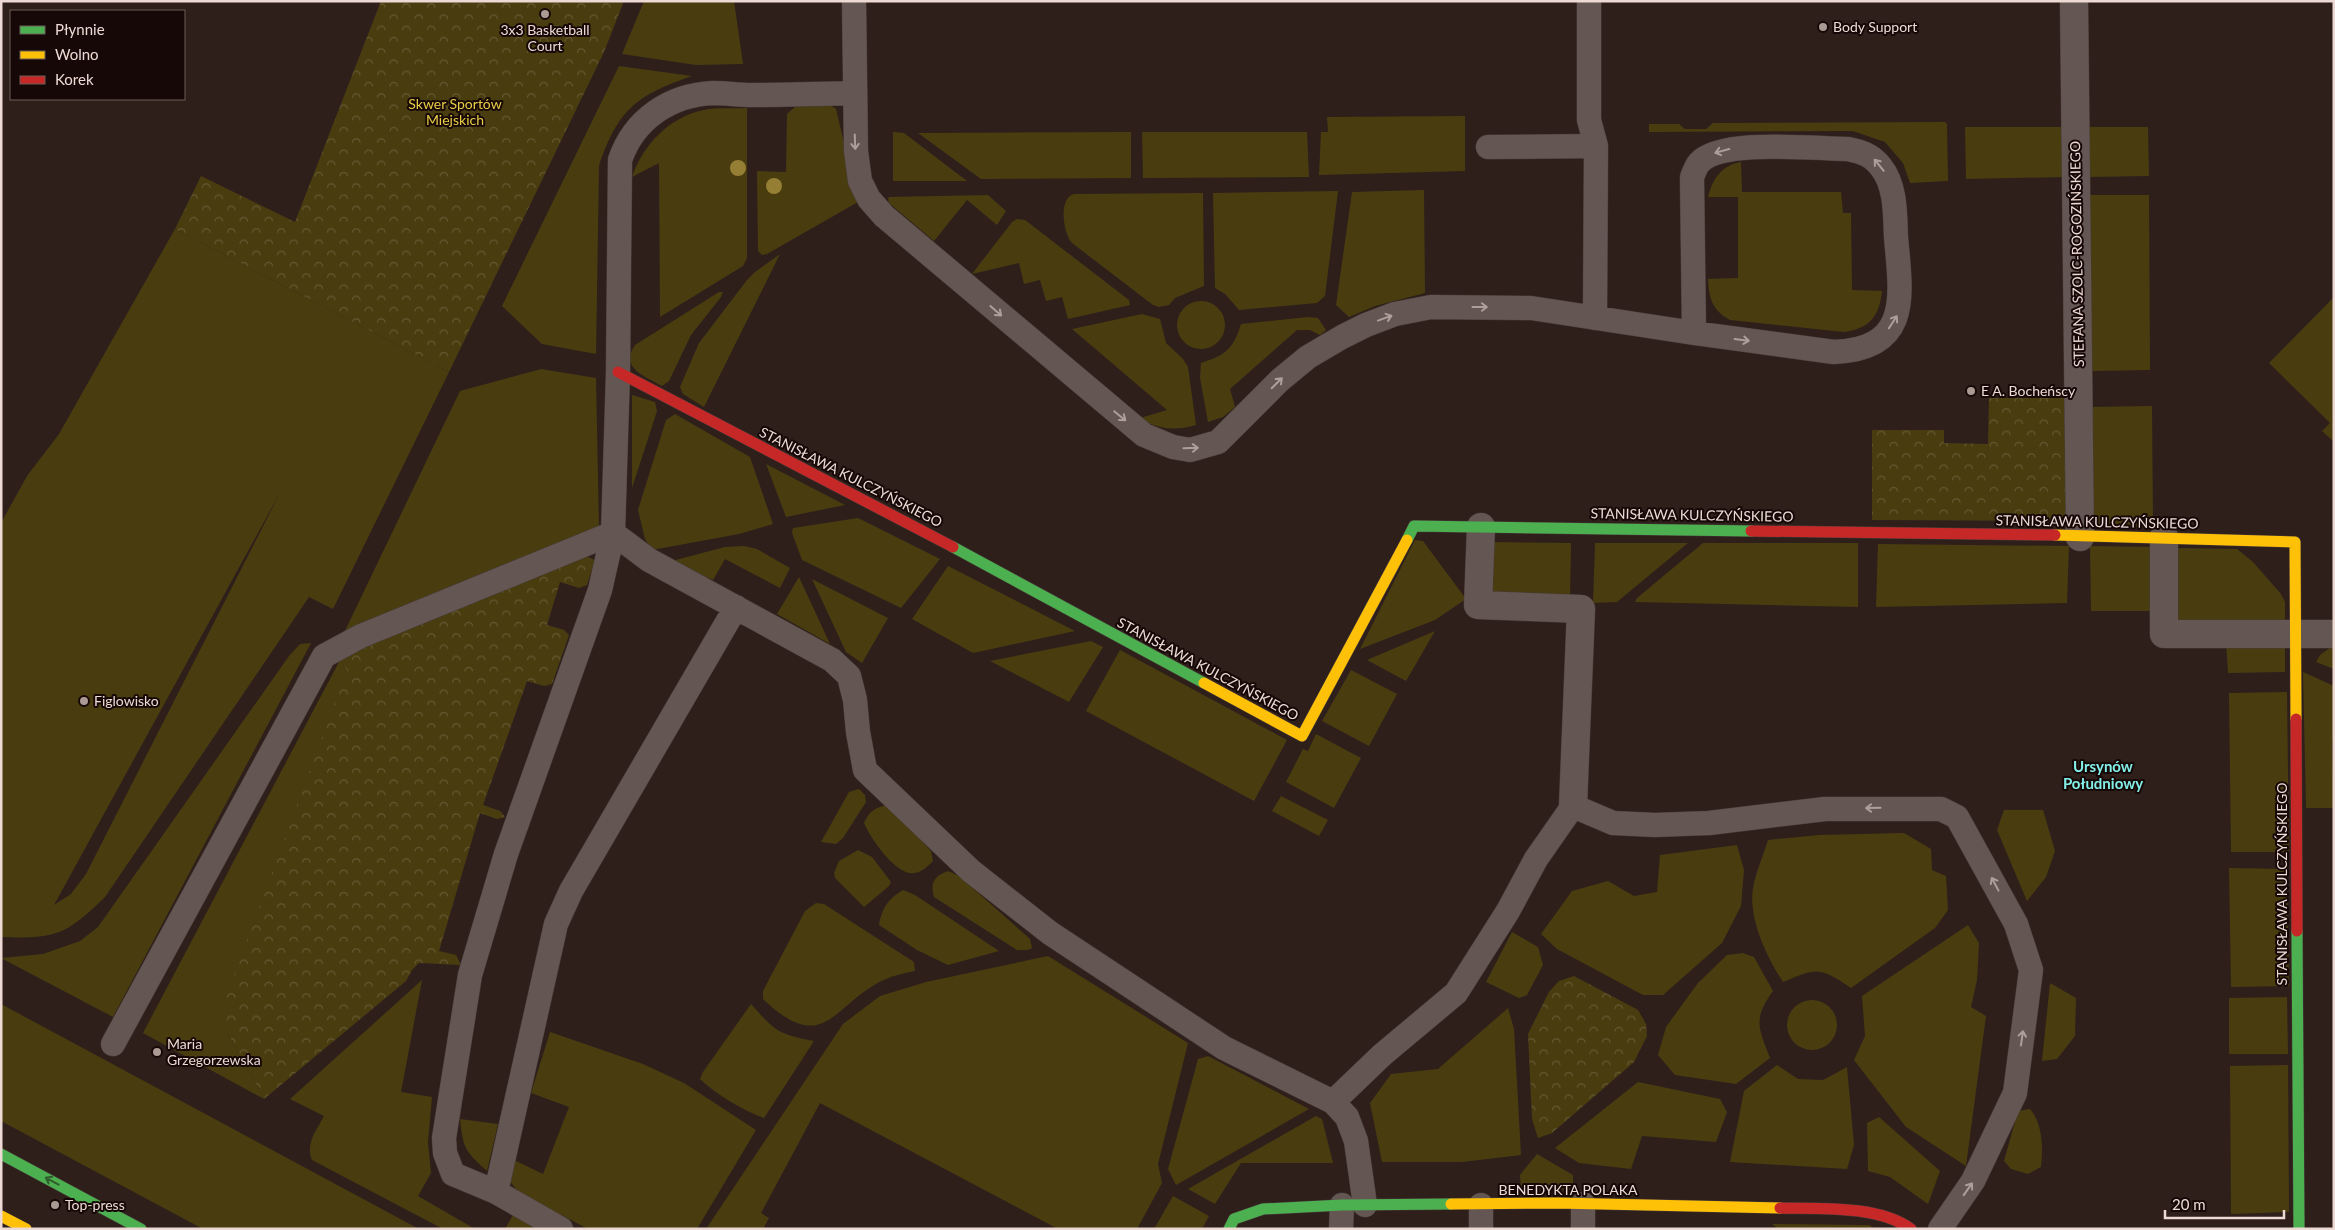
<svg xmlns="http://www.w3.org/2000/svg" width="2335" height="1230" viewBox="0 0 2335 1230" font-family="Lato,sans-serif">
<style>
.green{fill:#493d10;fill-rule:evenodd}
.park{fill:url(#park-crowns)}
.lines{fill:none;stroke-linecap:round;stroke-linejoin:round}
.lane-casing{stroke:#483c39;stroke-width:25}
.street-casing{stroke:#483c39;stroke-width:29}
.fast-casing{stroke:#483c39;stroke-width:12}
.slow-casing{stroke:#483c39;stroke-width:12}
.jam-casing{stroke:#483c39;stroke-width:12}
.lane{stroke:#635653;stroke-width:24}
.street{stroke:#635653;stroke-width:28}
.fast{stroke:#4caf50;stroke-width:11}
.slow{stroke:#ffc107;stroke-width:11}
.jam{stroke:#c62828;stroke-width:11}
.tree{fill:#957f34}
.oneway{stroke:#af9f9a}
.oneway2{stroke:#305c2b}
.poi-dot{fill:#ab9994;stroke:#150806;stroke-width:2}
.labels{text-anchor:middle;stroke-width:4;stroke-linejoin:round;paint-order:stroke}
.poi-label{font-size:14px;fill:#eedad5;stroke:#150806;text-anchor:start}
.park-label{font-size:14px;fill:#eace48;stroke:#150806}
.street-label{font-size:14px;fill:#eedad5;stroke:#150806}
.neighbourhood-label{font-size:15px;font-weight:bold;fill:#84efe9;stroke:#150806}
</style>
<defs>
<pattern id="park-crowns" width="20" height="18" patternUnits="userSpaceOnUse" patternTransform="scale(1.25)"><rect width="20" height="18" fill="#493d10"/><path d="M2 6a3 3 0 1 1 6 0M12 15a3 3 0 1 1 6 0" fill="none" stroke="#645832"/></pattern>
</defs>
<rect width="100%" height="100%" fill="#2e1f1b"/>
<path class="green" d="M644,1H734L743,64L696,65L622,54Z
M619,66L692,76C637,95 618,109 599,166L596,354L542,344L502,306Z
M830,105L836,109L858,202L767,254L762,255L758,251L757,171L786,172L787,114L796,106Z
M747,108V258L743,266L660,317L659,163L632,177C643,145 669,117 704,110C717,107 733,109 747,108Z
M1465,116V171L1319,175L1321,132H1328L1327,117Z
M1945,122L1947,124L1948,181L1910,183L1903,163L1885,142L1853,131L1649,132V124H1679L1685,129H1706L1713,123Z
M1965,127H2062L2063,177L1966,179Z
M2089,127H2148L2149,176L2089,177Z
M893,132L904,133L967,181H893Z
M1131,132V178L981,179L918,133Z
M1142,132H1307L1309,177L1143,178Z
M1741,162L1742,192H1841L1843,213H1851L1852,290L1882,291C1879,317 1870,328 1844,332L1730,320C1712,310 1709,298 1708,279L1738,278V197H1708C1713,178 1721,166 1741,162Z
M1424,190L1425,293L1375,306L1349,317L1336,305L1352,192Z
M1338,191L1325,296L1317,303L1239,310L1225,294L1215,288L1213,193Z
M1203,193L1204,286L1175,298L1169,305L1159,307L1153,305L1072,243C1063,233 1058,198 1074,194Z
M988,195L1006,211L997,225L967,200L934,241L889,203L888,199L889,197Z
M2090,195H2149L2150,370L2092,371Z
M1017,219L1025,220L1129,300L1130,305L1068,319L1062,297L1046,301L1040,280L1024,284L1019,263L972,274L1012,222Z
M175,229L449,372L333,609L309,597L105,897C66,935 56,939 1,937V523L27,476L59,434ZM281,491L86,874L71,894L54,905Z
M780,254L704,407L683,394L680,387L699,343L747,280L755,272Z
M719,292H723L721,297L691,335L669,381L662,386C645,376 619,368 635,345Z
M2334,297V442L2322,431L2330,423L2269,363Z
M1177 325a24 24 0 1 1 48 0a24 24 0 1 1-48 0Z
M1142,314L1160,319L1166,343L1183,359L1188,367L1196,425C1172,432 1160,428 1137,419L1167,410L1072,329Z
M1308,317L1318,318L1326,330L1320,335L1310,330H1297L1230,389L1235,407L1223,417L1208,422L1200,378L1201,363C1225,355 1233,350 1241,324Z
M541,369L596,378L599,528L344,633L460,391Z
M632,395L655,402L657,411L632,488Z
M2152,406L2153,527H2090L2089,407Z
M675,414L750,457L773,524L739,534L652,550L645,539L638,510L666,420Z
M766,464L845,505L786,517Z
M858,518L940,559L901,608L802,560L792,533L793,528Z
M1415,540L1423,541L1466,599L1435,620L1360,649Z
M1488,542L1571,543L1570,599L1486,597Z
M1595,543H1688L1617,602L1593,603Z
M1703,543H1858V607L1635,602L1637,598Z
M1878,544L2069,546L2067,603L1876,607Z
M744,546L757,549L790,568L780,588L725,559L713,580L668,562L725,547Z
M2090,546L2153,547L2154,611H2091Z
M2173,548L2237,549L2253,562L2281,594L2285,602V624L2174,625Z
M948,566L1075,631L973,653L912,619Z
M799,577L830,644L777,614Z
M812,579L888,618L862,663L846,652Z
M1435,631L1406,681L1367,660Z
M2285,640V672L2228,673L2226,641Z
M1091,641L1103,647L1069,702L990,661Z
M311,643L113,1017L1,958L43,954L80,941L98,927L289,656L300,644Z
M2334,645V669L2316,662L2320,655Z
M1120,650L1287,740L1254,801L1086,711Z
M340,660L347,670L227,1032L264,1099L143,1033Z
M1351,670L1397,694L1369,746L1322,721Z
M2303,672L2334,686V740L2332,742L2334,808H2306Z
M2287,692L2289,852H2231L2229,693Z
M1316,734L1361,758L1334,808L1286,782L1303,749L1308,751Z
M859,789L865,795L866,802L843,838L836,844L821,842L849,792Z
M1281,796L1328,820L1319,836L1272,811Z
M888,805L931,851L933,861C927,867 919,875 909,873C892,869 871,839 864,823C869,811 876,807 888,805Z
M2004,810H2043L2055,851L2046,877L2027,901L1997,830Z
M1904,833L1931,849L1932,870L1946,876L1948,910L1935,928L1851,988C1819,966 1817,968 1783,982C1767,958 1748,918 1753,888C1756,872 1763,856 1768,840L1819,835Z
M1737,845L1744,870L1741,906L1722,943L1663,995H1643L1557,949L1541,934L1572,891L1608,881L1634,896L1657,892L1660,855Z
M858,850L872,857L891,882L889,886L864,907L835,878L834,873L839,861Z
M2229,868L2287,869L2289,986L2231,987Z
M948,871L959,876L1030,939L1032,948L1028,950H1017L934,897C930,883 934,876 948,871Z
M903,890L915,895L999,951L948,965L917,950L879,925C882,908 888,899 903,890Z
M816,903L824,904L914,962L915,971C906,973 895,975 886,979C833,1002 826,1059 763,999V991L805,911Z
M1968,925L1979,943L1977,980L1971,1007L1986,1016L1966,1166L1906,1127L1854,1060L1865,1036L1862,996Z
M1512,932L1538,947L1543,965L1527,995L1519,998L1486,982Z
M1743,953L1754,957L1773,991C1753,1019 1758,1027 1770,1058L1736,1084L1675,1075L1658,1055L1666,1027L1698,983L1727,955Z
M1048,956L1188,1043L1158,1164L1162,1183L1137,1229H1058L820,1103L761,1213L769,1218L763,1229H706L843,1024L880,996L926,982Z
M422,980L401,1092L432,1097L428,1142L431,1173L418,1196L475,1229H443L312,1160C305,1143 317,1130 324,1116L290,1099Z
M2050,983L2076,998L2075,1036L2057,1059L2042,1061Z
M2287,997L2288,1054H2229V998Z
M1787 1025a25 25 0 1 1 50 0a25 25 0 1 1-50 0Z
M1,1004L419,1229H203L1,1121Z
M751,1004C775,1031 778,1034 814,1041L764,1118C742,1110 717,1095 700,1079L703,1072Z
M1508,1008L1514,1029L1521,1155L1462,1162H1382L1370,1103L1391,1074L1438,1069Z
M550,1032L643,1064L684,1083L756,1130L697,1229H588L518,1192L510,1181L514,1160L543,1174L569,1107L531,1093Z
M1208,1056L1309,1109L1176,1185L1168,1169L1198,1059Z
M1777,1065L1798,1079L1823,1080L1847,1067L1854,1145L1847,1169L1730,1162L1744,1091Z
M2288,1065L2289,1212L2231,1214L2230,1066Z
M1638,1082L1720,1099L1727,1112L1716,1142L1642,1136L1631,1169L1579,1163L1555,1148Z
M2030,1109C2043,1124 2043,1148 2041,1167L2028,1174L2011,1169L2004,1161L2018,1111Z
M1316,1116L1322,1119L1333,1163H1241L1215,1204L1188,1189Z
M1879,1117L1940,1171L1928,1204L1890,1177L1868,1171L1867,1123Z
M460,1119L498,1124L487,1171C465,1151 463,1148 460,1119Z
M1537,1154L1573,1175V1190L1521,1188L1520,1175Z
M1173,1196L1209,1216L1202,1229H1154Z
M514,1213L541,1229H505Z
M1772,1224L1869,1225L1875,1229H1778Z"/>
<path class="park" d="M381,1H624L604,52L449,372L175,229L201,176L295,222Z
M1989,398H2065V521L1872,520V430H1944V443L1988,444Z
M580,554L595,560L587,585L579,588L560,582L547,625L564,630L569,635L552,684L544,686L527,681L483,805L500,811L505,817L497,819L480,813L439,951L456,955L461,965L419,963L412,970L406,981L264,1099L227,1032L223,1005L347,670L340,660L417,622Z
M1574,976L1638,1010L1646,1024L1647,1036L1634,1062L1552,1133L1538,1138L1532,1119L1528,1034L1549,992L1559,981Z"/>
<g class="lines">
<defs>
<path id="lane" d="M854,1L856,151L860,181L869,199L884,216L1144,435L1173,447L1190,450L1218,442L1280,380L1308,357L1342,337L1366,325L1395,314L1431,307L1531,308L1694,333L1834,352C1912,349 1901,295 1896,237C1895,214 1896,186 1881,167C1872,155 1862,152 1848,149C1816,149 1720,138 1699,163C1696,166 1694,173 1692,177L1694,333
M1589,1V120L1596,146L1595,318
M1488,147L1596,146
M613,533L649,560L832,660L849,676L855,700L858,732L865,770L971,871L1050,933L1224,1048L1333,1102L1347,1117L1356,1141L1365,1205
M113,1044L324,656L361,636L613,533
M1333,1102L1382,1055L1456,993L1508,911L1536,859L1573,806L1613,823L1655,825L1709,823L1825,809H1941L1957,817L2016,924L2031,970L2015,1093L1973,1181L1940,1229
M496,1192L556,924L571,891L736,607
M1583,1204V1229
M1481,1205V1229
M561,1229L496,1192L453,1174L445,1153L444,1138L470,975L506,854L600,590L613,533L618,372L620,160C634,119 670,95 713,93C726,93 738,95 751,95C786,95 820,94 855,93
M1341,1229L1342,1205"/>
<path id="street" d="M2074,1L2080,537
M1481,527L1478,605L1581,609L1573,806
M2164,537V634H2334"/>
<path id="fast" d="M1407,540L1414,526L1751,531
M953,547L1204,683
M2297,931L2299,1229
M1,1154L141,1229
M1229,1229L1234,1219L1263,1209L1342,1205L1451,1204"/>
<path id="slow" d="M2055,535L2295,542L2296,719
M1204,683L1302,736L1407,540
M1451,1204L1557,1203L1780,1208
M1,1216L26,1229"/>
<path id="jam" d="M618,372L953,547
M1751,531L2055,535
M2296,719L2297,931
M1780,1208C1820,1209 1878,1205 1911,1229"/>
</defs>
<use href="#lane" class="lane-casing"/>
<use href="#street" class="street-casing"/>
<use href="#fast" class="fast-casing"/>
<use href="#slow" class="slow-casing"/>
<use href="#jam" class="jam-casing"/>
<use href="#lane" class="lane"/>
<use href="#street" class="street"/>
<use href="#fast" class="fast"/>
<use href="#slow" class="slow"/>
<use href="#jam" class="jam"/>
</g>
<g class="tree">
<circle cx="738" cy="168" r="8"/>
<circle cx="774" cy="186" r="8"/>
</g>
<defs><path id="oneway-shaft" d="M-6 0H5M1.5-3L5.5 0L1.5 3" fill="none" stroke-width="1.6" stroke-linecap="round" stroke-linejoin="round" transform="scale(1.25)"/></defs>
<g class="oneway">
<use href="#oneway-shaft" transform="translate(855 142) rotate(88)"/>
<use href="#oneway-shaft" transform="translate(1722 151) rotate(165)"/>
<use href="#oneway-shaft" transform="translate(1879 165) rotate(-129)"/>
<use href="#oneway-shaft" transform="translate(1480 307)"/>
<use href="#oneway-shaft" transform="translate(996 311) rotate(41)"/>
<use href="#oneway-shaft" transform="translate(1385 318) rotate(-20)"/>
<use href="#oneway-shaft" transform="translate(1893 322) rotate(-57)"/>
<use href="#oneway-shaft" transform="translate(1742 340) rotate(7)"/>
<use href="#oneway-shaft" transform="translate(1277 383) rotate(-45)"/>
<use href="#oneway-shaft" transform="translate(1120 416) rotate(39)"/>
<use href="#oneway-shaft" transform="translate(1191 448) rotate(-2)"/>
<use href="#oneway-shaft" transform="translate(1873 808) rotate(179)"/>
<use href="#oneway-shaft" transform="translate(1995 884) rotate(-118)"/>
<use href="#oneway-shaft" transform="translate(2022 1038) rotate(-82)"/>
<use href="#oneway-shaft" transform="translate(1968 1189) rotate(-55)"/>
</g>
<use class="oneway2" href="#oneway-shaft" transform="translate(52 1181) rotate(-152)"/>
<g class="poi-dot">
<circle cx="545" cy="14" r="5"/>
<circle cx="1823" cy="27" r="5"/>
<circle cx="1971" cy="391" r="5"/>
<circle cx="84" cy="701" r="5"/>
<circle cx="157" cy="1052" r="5"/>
<circle cx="55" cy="1205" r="5"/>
</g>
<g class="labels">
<g class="poi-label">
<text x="1833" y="32">Body Support</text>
<text x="545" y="35" text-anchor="middle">3x3 Basketball<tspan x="545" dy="16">Court</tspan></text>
<text x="1981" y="396">E A. Bocheńscy</text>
<text x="94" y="706">Figlowisko</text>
<text x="167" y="1049">Maria<tspan x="167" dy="16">Grzegorzewska</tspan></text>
<text x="65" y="1210">Top-press</text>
</g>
<g class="park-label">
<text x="455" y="109">Skwer Sportów<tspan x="455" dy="16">Miejskich</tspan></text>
</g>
<g class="street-label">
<text transform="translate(2077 254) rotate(-91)" y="5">STEFANA SZOLC-ROGOZIŃSKIEGO</text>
<text transform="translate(851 477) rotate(27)" y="5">STANISŁAWA KULCZYŃSKIEGO</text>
<text transform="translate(1692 515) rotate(1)" y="5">STANISŁAWA KULCZYŃSKIEGO</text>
<text transform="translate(2097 522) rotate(1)" y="5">STANISŁAWA KULCZYŃSKIEGO</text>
<text transform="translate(1208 669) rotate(28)" y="5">STANISŁAWA KULCZYŃSKIEGO</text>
<text transform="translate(2282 884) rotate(-90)" y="5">STANISŁAWA KULCZYŃSKIEGO</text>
<text x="1568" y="1195">BENEDYKTA POLAKA</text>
</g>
<g class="neighbourhood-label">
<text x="2103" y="772">Ursynów<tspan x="2103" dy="17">Południowy</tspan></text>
</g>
</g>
<rect width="2335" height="1230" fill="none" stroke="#eedad5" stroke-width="5"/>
<rect x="10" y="10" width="175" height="90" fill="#150806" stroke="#6c5c59"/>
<rect x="20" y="26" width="25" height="8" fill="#4caf50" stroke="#6c5c59"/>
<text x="55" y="35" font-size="15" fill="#eedad5">Płynnie</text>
<rect x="20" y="51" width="25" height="8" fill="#ffc107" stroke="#6c5c59"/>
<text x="55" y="60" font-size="15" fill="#eedad5">Wolno</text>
<rect x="20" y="76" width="25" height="8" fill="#c62828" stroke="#6c5c59"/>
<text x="55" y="85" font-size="15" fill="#eedad5">Korek</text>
<path d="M2165 1210v8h119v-8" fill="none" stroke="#eedad5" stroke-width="2.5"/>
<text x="2172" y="1210" font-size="15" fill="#eedad5" stroke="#150806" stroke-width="4" paint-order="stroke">20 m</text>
</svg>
